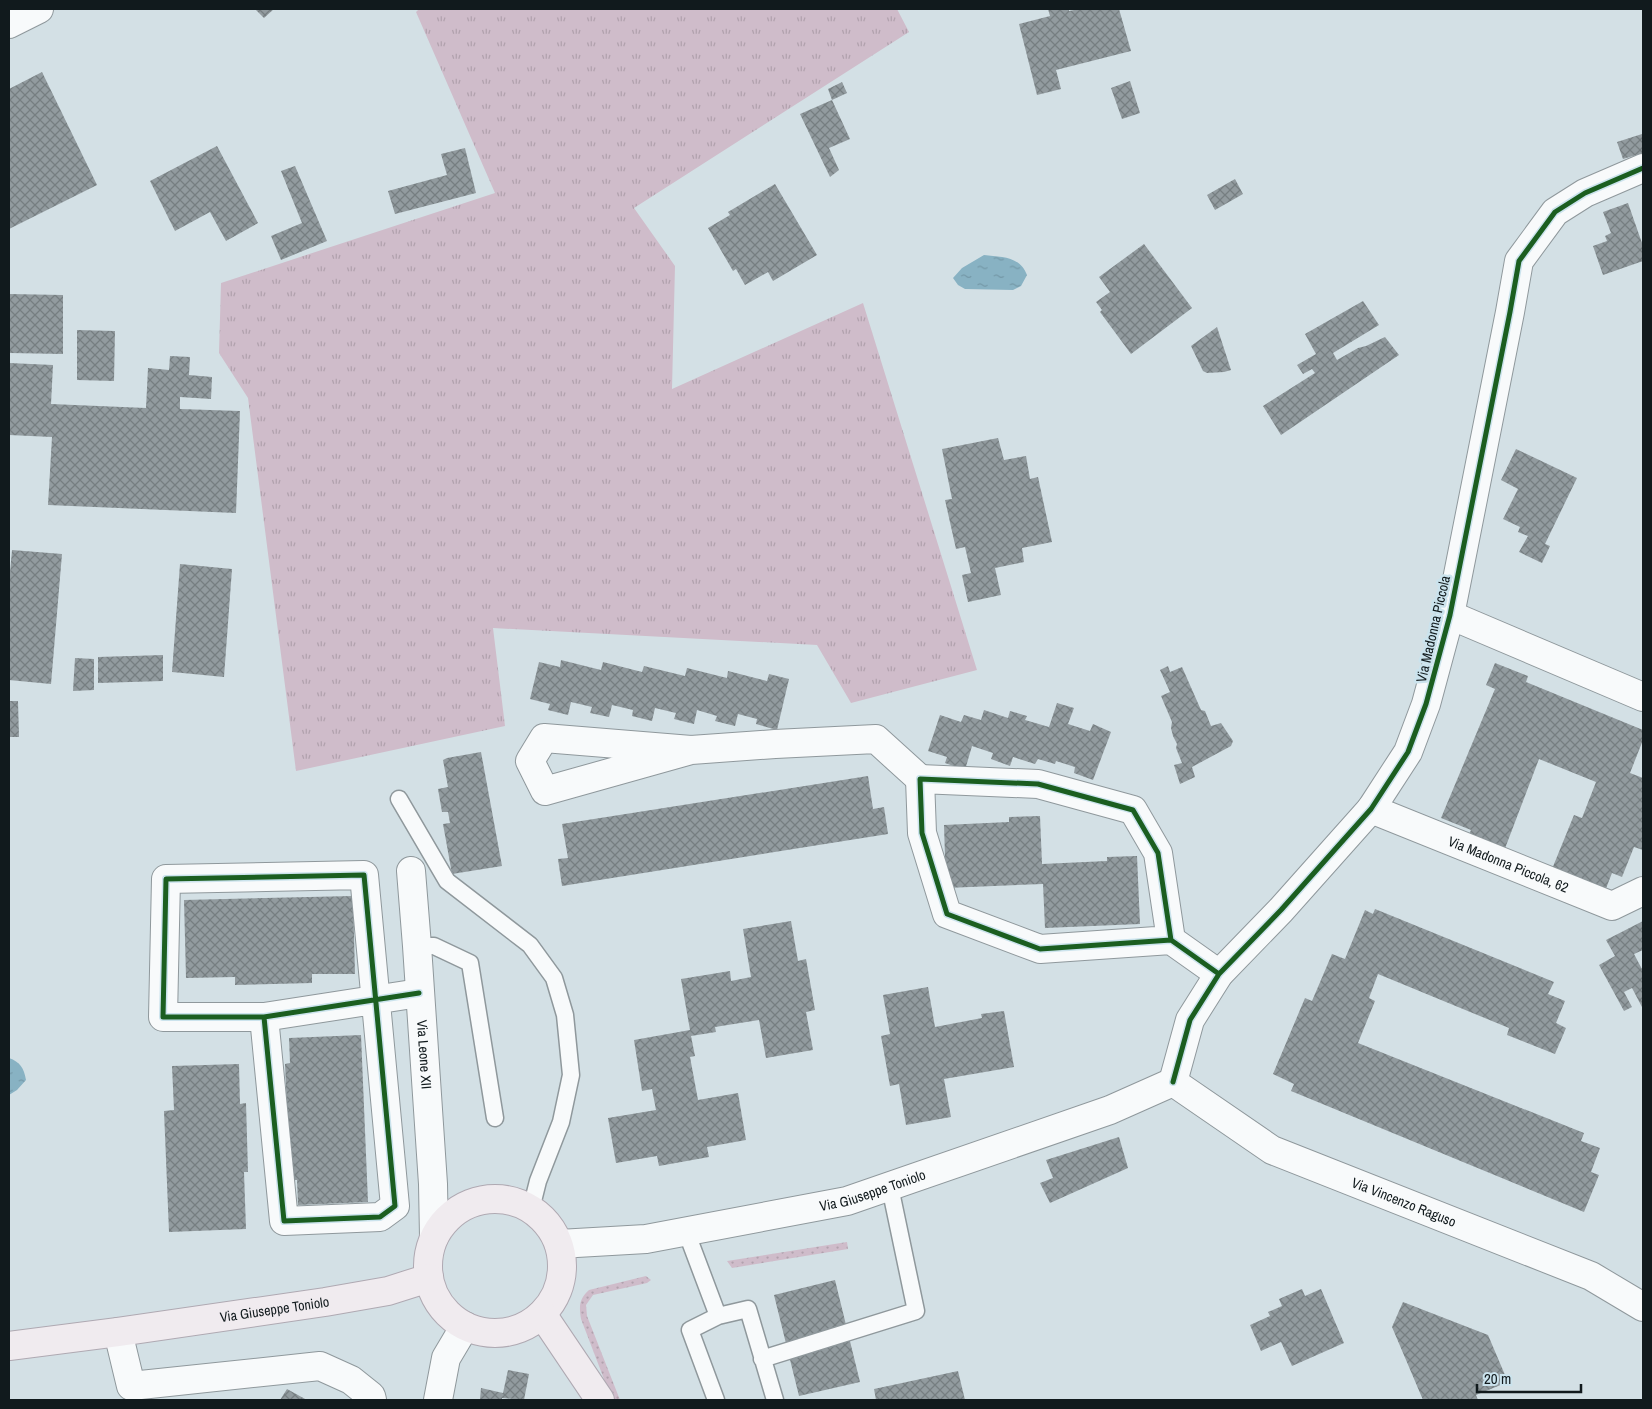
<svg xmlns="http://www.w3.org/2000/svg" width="1652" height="1409" viewBox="0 0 1652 1409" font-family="'Archivo Narrow',sans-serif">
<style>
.grass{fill:url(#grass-tufts)}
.garden{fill:url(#garden-dots)}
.water{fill:url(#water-ripples)}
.building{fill:url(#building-cross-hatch)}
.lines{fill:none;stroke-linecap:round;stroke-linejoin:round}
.lane-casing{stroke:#8f989c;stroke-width:19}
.street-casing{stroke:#8f989c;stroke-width:30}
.primary-casing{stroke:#afa9b2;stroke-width:30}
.lane{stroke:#f8fafb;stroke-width:16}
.street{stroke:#f8fafb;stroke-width:28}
.primary{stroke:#f0ebef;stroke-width:28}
.cycleway-casing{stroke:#cbe3ed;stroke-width:8}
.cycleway{stroke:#1b5e20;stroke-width:5}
.labels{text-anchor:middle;stroke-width:5;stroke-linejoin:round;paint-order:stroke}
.street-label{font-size:14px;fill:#111a1d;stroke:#cbe3ed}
</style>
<defs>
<pattern id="grass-tufts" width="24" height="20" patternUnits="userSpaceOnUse" patternTransform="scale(1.25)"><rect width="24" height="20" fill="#cfbcca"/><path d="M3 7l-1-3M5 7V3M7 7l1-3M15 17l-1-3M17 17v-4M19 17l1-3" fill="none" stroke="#b1a1ad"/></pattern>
<pattern id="garden-dots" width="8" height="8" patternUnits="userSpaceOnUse" patternTransform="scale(1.25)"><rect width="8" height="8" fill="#cfbcca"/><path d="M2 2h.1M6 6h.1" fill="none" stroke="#b1a1ad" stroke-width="1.8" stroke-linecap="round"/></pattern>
<pattern id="water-ripples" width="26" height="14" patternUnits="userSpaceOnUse" patternTransform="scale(1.25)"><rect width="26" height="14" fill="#88b2c3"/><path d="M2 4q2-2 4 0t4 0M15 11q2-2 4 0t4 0" fill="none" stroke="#7498a7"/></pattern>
<pattern id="building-cross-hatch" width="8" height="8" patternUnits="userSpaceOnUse" patternTransform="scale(1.25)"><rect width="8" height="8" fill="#929b9f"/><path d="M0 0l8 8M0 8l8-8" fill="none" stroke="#767e81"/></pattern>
</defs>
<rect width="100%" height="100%" fill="#d3e0e5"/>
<path class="grass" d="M419,9H897L909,32L634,208L675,266L672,389L863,303L977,670L851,703L817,645L493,628L505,726L296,771L248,398L219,353L221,283L495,193L416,12Z"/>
<path class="garden" d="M847,1242L848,1249L732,1268L727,1261Z
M646,1276L651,1280L647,1283L593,1295L586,1305L587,1316L620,1400H612L581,1319C579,1306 579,1299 589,1290Z"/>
<path class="water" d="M984,255C1001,257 1020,256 1027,275L1021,286L1013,290L965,289L958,285L953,278L962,268Z
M9,1058C20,1062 24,1068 26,1080L17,1090L9,1095Z"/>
<path class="building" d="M255,9H274L264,18Z
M1048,9H1069V11L1079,9H1119L1131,51L1056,70L1061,89L1037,95L1019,24L1050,16Z
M42,72L97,185L9,229V89Z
M1130,81L1140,113L1122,119L1111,88Z
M842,82L847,93L832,100L828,89Z
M832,100L850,139L829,148L839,170L830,177L800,114Z
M1642,134L1643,153L1623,159L1617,142Z
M217,146L258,223L226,241L210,212L175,231L150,181Z
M465,148L476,193L395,214L388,191L447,175L441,154Z
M295,166L327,241L281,260L271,236L302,223L281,171Z
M1235,179L1243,194L1215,210L1207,195Z
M775,184L817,255L773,281L768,272L745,285L736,269L733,271L708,228L730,215L728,212Z
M1628,203L1643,246V261L1603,275L1593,246L1607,241L1605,236L1611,233L1603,212Z
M1144,244L1192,308L1131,354L1100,312L1102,310L1096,302L1110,292L1099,277Z
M9,294L63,295V354L9,353Z
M1363,301L1379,325L1333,353L1337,360L1358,348L1366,346L1385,337L1399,355L1281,435L1263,406L1315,373L1312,369L1303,374L1297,365L1316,354L1305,334Z
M1217,327L1231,370L1224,372L1207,373L1203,371L1191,346Z
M77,330L115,331L114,381L77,380Z
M170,356L190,357L189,375L212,377L211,399L180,397V409L240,411L236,513L48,505L52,437L9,435V363L53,365L51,404L146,408L148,368L169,370Z
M998,438L1004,460L1026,456L1030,479L1038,477L1052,542L1022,548L1024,562L995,568L1001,595L968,602L962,575L971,573L965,547L956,549L945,500L952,499L942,449Z
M1516,449L1577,478L1545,544L1550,546L1542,563L1519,552L1528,536L1518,532L1520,527L1503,519L1518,489L1501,480Z
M12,550L62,554L51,684L9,680V584Z
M180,564L232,569L224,677L172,672Z
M163,655V681L98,683V657Z
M75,658L94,659V690L73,691Z
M561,660L601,670L603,662L642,672L644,666L685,676L687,668L727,678L728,671L767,681L769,674L789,679L777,730L756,724L757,719L738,714L735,726L715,721L717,716L697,710L694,724L674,719L676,713L655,708L652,721L632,716L633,710L612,705L609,717L590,713L592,707L571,702L568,715L548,710L550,704L530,699L539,662L560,667Z
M1495,663L1528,676L1526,682L1643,730V740L1630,773L1643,778V850L1634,847L1622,877L1612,873L1605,891L1552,869L1574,815L1582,818L1596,782L1539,759L1504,851L1468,836L1471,830L1441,818L1495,689L1486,685Z
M1168,666L1170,672L1182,667L1201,710L1205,711L1211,726L1221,723L1233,741L1231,746L1192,767L1195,777L1180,784L1174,765L1182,763L1176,748L1177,744L1173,736L1171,728L1172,722L1161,696L1170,692L1160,670Z
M9,701H18L19,737H9Z
M1057,703L1074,708L1068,724L1090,731L1093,724L1111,732L1093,780L1074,773L1075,767L1056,761L1055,764L1038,759L1035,764L1013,757L1010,766L991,759L993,753L972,746L965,770L945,763L947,757L928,751L940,715L961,722L964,715L981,720L984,710L1008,718L1010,711L1027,716L1025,720L1049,727Z
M481,752L502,866L452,874L443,824L450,823L448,812H442L438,789L448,787L443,760L447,758Z
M868,776L873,809L884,807L888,834L562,886L558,859L568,858L562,824Z
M1040,816L1042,864L1107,861V857L1137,856L1140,924L1045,928L1043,884L946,888L944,825L1009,822V817Z
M353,896L355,974H312V983L235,985V977L186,978L184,900Z
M1375,909L1554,982L1548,994L1565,1001L1556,1023L1566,1028L1555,1054L1507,1035L1509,1028L1378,974L1369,998L1375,1001L1358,1043L1584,1133L1581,1141L1600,1148L1591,1172L1599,1175L1584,1212L1291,1091L1294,1084L1273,1074L1305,998L1312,1001L1332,954L1345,959L1365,910L1373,914Z
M791,921L798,961L806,959L815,1010L806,1012L813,1050L766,1058L759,1020L715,1027L716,1032L691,1036L695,1056L690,1057L698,1100L738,1093L746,1140L707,1147L709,1157L659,1166L657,1156L616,1163L608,1118L656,1110L652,1089L642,1091L634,1040L690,1030L681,979L730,971L731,981L751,977L743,929Z
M1643,921V950L1634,954L1643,971V1009L1632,988L1624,992L1632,1007L1624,1011L1599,965L1615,956L1606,940Z
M928,987L935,1027L982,1018L981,1014L1004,1011L1014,1067L944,1079L951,1117L906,1125L899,1084L890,1086L881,1036L890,1034L883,995Z
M361,1035L368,1202L298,1205L297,1180H290L285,1064L290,1063L289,1038Z
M239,1064L240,1104L246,1103L248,1172H244L246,1229L169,1232L164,1111L174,1110L172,1066Z
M1119,1137L1128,1168L1050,1203L1040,1183L1053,1178L1046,1160Z
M835,1280L860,1382L799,1396L774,1295Z
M1302,1289L1305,1296L1321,1289L1344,1343L1292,1366L1281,1342L1261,1351L1250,1325L1270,1316L1268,1312L1282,1306L1279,1299Z
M1403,1302L1488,1335L1508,1382L1476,1395L1478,1400H1423L1392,1327Z
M508,1370L529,1374L524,1400L502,1398V1400H483L480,1399L481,1388L503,1393Z
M958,1371L965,1400H876L874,1389Z
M287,1389L307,1400H280Z"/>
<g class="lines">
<defs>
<path id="lane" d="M399,799L447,881L530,945L554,978L565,1015L571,1075L561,1122L538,1181L531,1209
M417,946H434L470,963L495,1118
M686,1231L718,1316
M762,1359L916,1311L890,1187
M716,1400L690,1330L718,1316L748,1309L775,1400"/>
<g id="street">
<path d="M9,24L39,9"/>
<path d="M1450,615L1643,697"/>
<path d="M691,750L545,791L530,761L544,738L691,750L775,744L876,739L920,779"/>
<path id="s1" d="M1371,809L1612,906L1643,891"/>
<path id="s2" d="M411,871L417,946L433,1184L434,1237"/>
<path d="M1171,940L1040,949L947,914L922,833L920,779L1038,784L1133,810L1158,853L1171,940L1219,974"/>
<path d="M264,1017H163L166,879L364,875L395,1206L380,1217L284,1221L264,1017L419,993"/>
<path d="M1173,1082L1190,1020L1219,974L1281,910L1371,809L1408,752L1426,704L1450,615L1510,312L1519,261L1555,212L1585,193L1643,168"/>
<path id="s3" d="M1173,1082L1272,1150L1591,1276L1643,1307"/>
<path id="s4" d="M559,1244L646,1239L847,1201L1110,1110L1173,1082"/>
<path d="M118,1332L131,1386L320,1366L351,1380L371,1396L372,1400"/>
<path d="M438,1400L446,1358L465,1326"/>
</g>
<g id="primary">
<circle cx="495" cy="1266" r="67"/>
<path d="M542,1314L600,1400"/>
<path id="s5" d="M9,1346L118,1332L325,1302L388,1291L429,1278"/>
</g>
</defs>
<use href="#lane" class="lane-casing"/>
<use href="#street" class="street-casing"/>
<use href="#primary" class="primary-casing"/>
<use href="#lane" class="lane"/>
<use href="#street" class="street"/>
<use href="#primary" class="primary"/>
<defs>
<path id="cycleway" d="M1171,940L1040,949L947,914L922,833L920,779L1038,784L1133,810L1158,853L1171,940L1219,974
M264,1017H163L166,879L364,875L395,1206L380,1217L284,1221L264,1017L419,993
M1173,1082L1190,1020L1219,974L1281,910L1371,809L1408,752L1426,704L1450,615L1510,312L1519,261L1555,212L1585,193L1643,168"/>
</defs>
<use href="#cycleway" class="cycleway-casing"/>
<use href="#cycleway" class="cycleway"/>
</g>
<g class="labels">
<g class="street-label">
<text transform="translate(1433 629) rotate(-77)" y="5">Via Madonna Piccola</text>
<text dy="5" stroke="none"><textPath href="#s1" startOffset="148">Via Madonna Piccola, 62</textPath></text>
<text dy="5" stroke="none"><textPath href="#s2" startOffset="184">Via Leone XII</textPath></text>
<text dy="5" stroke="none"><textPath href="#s4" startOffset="319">Via Giuseppe Toniolo</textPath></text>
<text dy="5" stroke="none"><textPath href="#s3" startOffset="262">Via Vincenzo Raguso</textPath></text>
<text dy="5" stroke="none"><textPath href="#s5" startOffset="268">Via Giuseppe Toniolo</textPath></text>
</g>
</g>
<rect width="1652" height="1409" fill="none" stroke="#111a1d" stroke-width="20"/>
<path d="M1477 1384v8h104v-8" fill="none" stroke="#111a1d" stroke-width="2.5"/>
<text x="1484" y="1384" font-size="15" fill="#111a1d" stroke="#cbe3ed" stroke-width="4" paint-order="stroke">20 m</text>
</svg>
